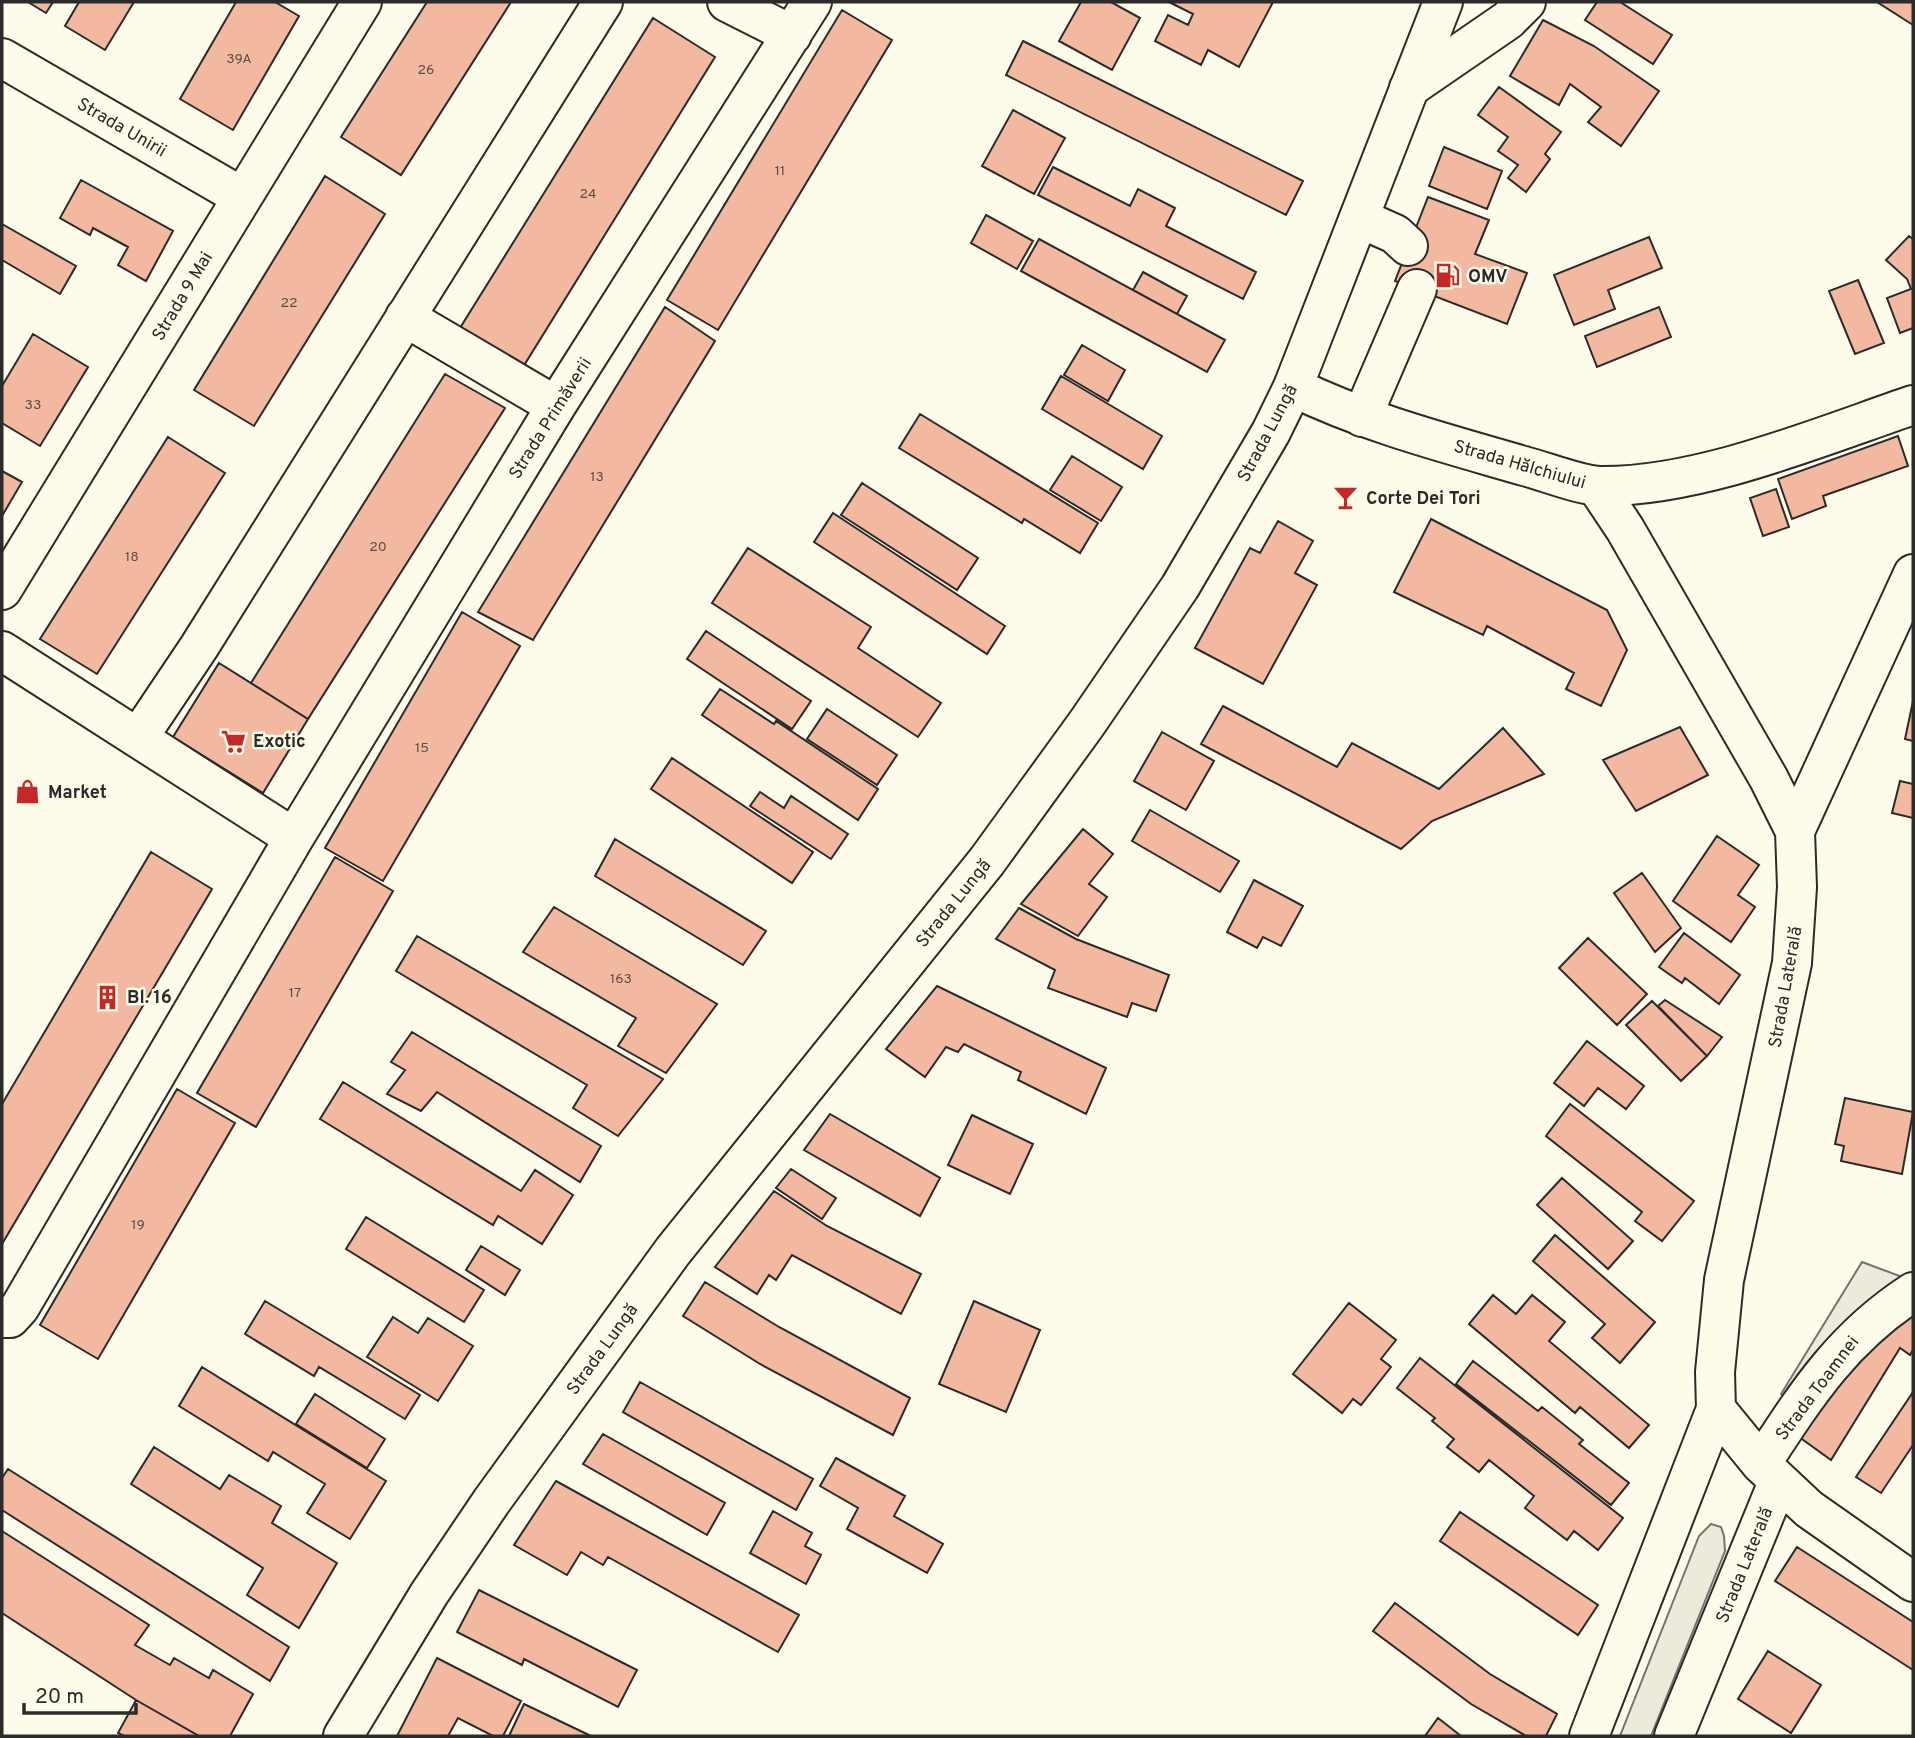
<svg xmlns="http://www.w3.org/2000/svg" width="1915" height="1738" viewBox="0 0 1915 1738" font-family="Overpass,sans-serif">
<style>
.green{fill:#ecebdb;stroke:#74746e;stroke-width:2}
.parking{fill:#eceadb;stroke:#74746e;stroke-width:2}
.building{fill:#f2b8a0;stroke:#2b2b2b;stroke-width:2}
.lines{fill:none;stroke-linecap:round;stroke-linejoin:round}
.minor-casing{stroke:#2b2b2b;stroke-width:42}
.major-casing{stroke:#2b2b2b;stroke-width:42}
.highway-casing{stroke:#2b2b2b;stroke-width:42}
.minor{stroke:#fdfbea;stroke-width:38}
.major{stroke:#fdfbea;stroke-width:38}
.highway{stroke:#fdfbea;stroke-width:38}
.labels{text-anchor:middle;stroke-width:5;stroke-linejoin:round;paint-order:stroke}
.number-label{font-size:14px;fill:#5d4e48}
.street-label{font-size:18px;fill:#2b2b2b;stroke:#fdfbea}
.poi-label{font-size:18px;font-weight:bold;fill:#2b2b2b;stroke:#fdfbea;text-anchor:start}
</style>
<rect width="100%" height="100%" fill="#fdfbea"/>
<path class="green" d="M1711,1524L1721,1527L1724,1536L1725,1551L1651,1736H1620L1699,1536Z"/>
<path class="parking" d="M1862,1262L1913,1281L1795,1405L1781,1394Z"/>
<path class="building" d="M28,2H53L46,13Z
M79,2H134L105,50L65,26Z
M236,2H275L299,16L233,130L180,99Z
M427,2H511L401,175L341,137Z
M1081,2H1111L1140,18L1112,70L1059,41Z
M1169,2H1273L1239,67L1208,50L1201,65L1155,41L1168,15L1188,25L1193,14Z
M1597,2H1620L1672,35L1653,64L1585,20Z
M1877,2H1913V25Z
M842,10L892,40L718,330L667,300Z
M653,18L715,57L523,367L460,328Z
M1543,20L1594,46L1659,91L1621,146L1588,122L1601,107L1570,84L1559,105L1510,76Z
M1023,41L1303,181L1286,215L1006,75Z
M1499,87L1561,132L1545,154L1550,159L1526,192L1508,178L1518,165L1498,151L1508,137L1478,115Z
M1013,110L1065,138L1034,194L982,166Z
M1444,147L1502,171L1487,209L1429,186Z
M1053,167L1130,206L1138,189L1175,208L1166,226L1256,272L1243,299L1038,195Z
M325,176L385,214L254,426L194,390Z
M81,180L173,231L146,281L118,265L128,247L93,228L90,235L60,218Z
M1428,197L1489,220L1475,254L1527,273L1507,324L1395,281Z
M986,215L1033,241L1017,269L971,243Z
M2,224L76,266L60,294L2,260Z
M1909,236L1913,239V328L1900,333L1887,298L1911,289L1907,279L1886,260Z
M1649,237L1662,268L1608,290L1615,309L1574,325L1554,275Z
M1039,239L1225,340L1207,372L1021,271Z
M1143,272L1187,296L1177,314L1133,290Z
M1858,280L1884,343L1855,354L1829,291Z
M665,307L715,341L533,640L478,612Z
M1659,307L1671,337L1597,367L1585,336Z
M33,334L88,367L40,446L2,423V386Z
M1082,345L1125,370L1108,401L1064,375Z
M445,374L505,408L308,719L251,683Z
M1061,376L1162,436L1143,469L1042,409Z
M920,414L1098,523L1080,553L1024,519L1022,523L899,448Z
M1898,436L1908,466L1823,496L1826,506L1792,519L1778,479Z
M168,437L225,473L97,674L40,639Z
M1072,456L1122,487L1101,521L1050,490Z
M2,471L22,482L2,516Z
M862,483L978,558L957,590L841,515Z
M1776,489L1789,527L1763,536L1750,498Z
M833,513L1005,626L987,654L814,542Z
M1431,519L1607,610L1627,650L1601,706L1566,689L1574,673L1487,626L1483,635L1394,592Z
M1278,521L1313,541L1295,573L1317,585L1263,684L1195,648L1250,548L1260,553Z
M748,548L871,627L858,648L941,703L918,737L712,603Z
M462,612L520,646L383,881L325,848Z
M706,631L811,701L792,729L687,659Z
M219,663L308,719L263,793L173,737Z
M720,689L774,724L776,721L878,789L858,820L702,715Z
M1913,701V741L1905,739Z
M1223,706L1337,767L1352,743L1439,789L1503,728L1544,774L1432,821L1401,849L1201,744Z
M827,709L897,755L877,785L807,739Z
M1680,727L1708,775L1636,811L1603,760Z
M1162,732L1214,761L1186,810L1134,781Z
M672,758L813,852L792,883L651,789Z
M1900,781L1913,784V818L1892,813Z
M760,792L784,808L791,796L848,834L831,859L750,806Z
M1150,810L1239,861L1220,892L1132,841Z
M1083,829L1113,854L1089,884L1107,897L1078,936L1021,904Z
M1717,836L1759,865L1738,895L1755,907L1731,942L1673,901Z
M615,839L766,931L743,965L595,876Z
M151,852L212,889L2,1244V1104Z
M335,857L393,891L256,1127L197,1093Z
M1642,873L1681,928L1655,952L1614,893Z
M1254,880L1303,906L1281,946L1263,937L1257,948L1227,932Z
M554,907L717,1004L666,1073L618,1046L636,1018L523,952Z
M1019,908L1076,939L1169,975L1156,1011L1132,1003L1127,1017L1048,988L1055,970L996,939Z
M1684,933L1740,975L1719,1004L1685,978L1682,983L1659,967Z
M417,936L663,1079L618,1136L573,1108L587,1085L396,971Z
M1588,938L1647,994L1617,1025L1559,968Z
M937,986L1106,1068L1086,1114L1018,1080L1021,1072L964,1044L958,1052L946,1047L925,1077L886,1049Z
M1665,1000L1722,1037L1707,1056L1658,1006Z
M1652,1001L1707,1056L1681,1081L1626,1025Z
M412,1032L601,1146L580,1182L437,1092L421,1111L387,1094L405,1070L391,1062Z
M1587,1041L1644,1086L1626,1109L1598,1088L1584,1106L1554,1083Z
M343,1082L521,1191L535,1170L573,1195L542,1244L498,1216L493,1225L320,1119Z
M177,1089L235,1123L98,1359L40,1325Z
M1845,1098L1913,1112L1902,1174L1841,1161L1844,1146L1835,1144Z
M1570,1104L1694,1201L1662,1241L1635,1221L1642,1212L1546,1136Z
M830,1114L940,1178L920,1216L804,1150Z
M972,1115L1033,1144L1010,1194L948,1165Z
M791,1169L836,1198L822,1219L776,1188Z
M1562,1178L1633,1241L1608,1269L1537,1205Z
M774,1191L827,1226L921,1274L901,1314L792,1255L776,1280L769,1275L757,1294L715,1267Z
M366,1217L484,1290L464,1322L346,1249Z
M1555,1235L1655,1322L1620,1363L1592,1338L1605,1324L1533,1261Z
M481,1246L520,1270L505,1295L466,1270Z
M705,1282L779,1327L910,1398L893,1435L760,1364L683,1316Z
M1493,1295L1516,1314L1532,1295L1565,1322L1549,1341L1649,1425L1629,1448L1580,1407L1575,1413L1469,1324Z
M265,1301L420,1395L405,1419L319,1367L314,1376L245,1334Z
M974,1301L1040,1330L1006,1412L939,1384Z
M1913,1302V1350L1910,1355L1900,1348L1831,1460L1795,1434L1838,1367Z
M1349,1303L1396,1340L1381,1359L1391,1367L1361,1405L1353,1399L1342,1413L1293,1374Z
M393,1317L418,1333L428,1318L473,1346L438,1401L367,1357Z
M1420,1358L1623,1518L1598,1550L1574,1531L1567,1540L1525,1508L1534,1496L1489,1460L1479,1472L1447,1447L1454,1439L1432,1421L1435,1418L1397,1388Z
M1473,1361L1538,1411L1542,1407L1583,1440L1579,1444L1629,1483L1611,1505L1456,1384Z
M202,1367L386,1481L350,1539L307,1513L325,1484L273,1452L268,1461L179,1406Z
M640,1382L813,1479L796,1510L623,1412Z
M1913,1392V1445L1881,1493L1856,1477Z
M315,1394L385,1439L367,1468L296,1424Z
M603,1434L725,1503L707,1535L583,1464Z
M154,1447L220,1489L229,1475L281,1506L272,1523L337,1563L299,1628L247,1595L263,1568L131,1484Z
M836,1458L905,1496L894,1516L943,1544L927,1573L847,1529L858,1508L820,1486Z
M8,1469L289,1647L270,1681L2,1510V1478Z
M556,1481L799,1615L778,1652L608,1557L603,1565L581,1552L567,1575L514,1545Z
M773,1511L812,1533L805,1546L821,1555L806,1584L750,1553Z
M1460,1512L1598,1605L1578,1635L1440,1541Z
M2,1531L149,1625L135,1645L170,1665L174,1658L209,1678L213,1670L253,1694L230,1736H199L136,1700L2,1613Z
M1797,1547L1913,1622V1670L1775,1581Z
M479,1590L637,1670L618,1707L524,1659L522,1665L457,1632Z
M1395,1603L1490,1674L1557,1714L1546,1736H1526L1471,1704L1373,1631Z
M1768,1651L1821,1685L1791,1733L1738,1699Z
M437,1658L521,1701L503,1736H493L458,1718L448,1736H397Z
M136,1700L199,1736H124L118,1733Z
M524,1704L591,1736H509Z
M1438,1718L1461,1736H1425Z"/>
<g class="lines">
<defs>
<path id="minor" d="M727,2L792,35
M2,58L242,197
M1409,88L1508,20L1526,2
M1359,218L1395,234L1408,246
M405,317L556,406
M1362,417L1417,289
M1597,487L1625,529L1769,779L1795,831L1797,887L1792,963L1724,1280L1715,1372L1716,1409L1761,1464L1809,1509L1913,1582
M2,590L362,2
M2,651L294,838
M138,738L199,647L603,2
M1795,831L1913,574
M2,1318H10L20,1307L294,838L556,406L812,2
M1761,1464C1806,1395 1842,1338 1913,1292
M1589,1736L1716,1409
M1674,1736L1778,1482"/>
<path id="major" d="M1293,387C1367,423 1445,443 1524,466C1544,471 1581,486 1601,486C1700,487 1819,437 1913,405"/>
<path id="highway" d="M343,1736L429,1594L491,1502L673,1251L987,861L1087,723L1180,587L1271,432L1293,387L1443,2"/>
</defs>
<use href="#minor" class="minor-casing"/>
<use href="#major" class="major-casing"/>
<use href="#highway" class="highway-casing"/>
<use href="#minor" class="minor"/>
<use href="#major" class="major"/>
<use href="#highway" class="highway"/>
</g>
<defs>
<symbol id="fuel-bare" viewBox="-9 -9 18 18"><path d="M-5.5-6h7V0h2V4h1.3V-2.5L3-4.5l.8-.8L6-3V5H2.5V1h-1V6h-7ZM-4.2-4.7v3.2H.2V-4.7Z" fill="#c62828" stroke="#fdfbea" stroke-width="2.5" paint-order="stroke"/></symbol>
<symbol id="bar-bare" viewBox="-9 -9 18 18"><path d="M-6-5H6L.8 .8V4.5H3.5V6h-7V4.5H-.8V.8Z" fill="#c62828" stroke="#fdfbea" stroke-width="2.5" paint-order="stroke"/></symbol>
<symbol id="supermarket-bare" viewBox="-9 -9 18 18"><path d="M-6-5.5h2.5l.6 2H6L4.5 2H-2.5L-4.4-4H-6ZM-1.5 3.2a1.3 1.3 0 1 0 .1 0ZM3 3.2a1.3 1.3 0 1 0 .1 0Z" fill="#c62828" stroke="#fdfbea" stroke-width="2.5" paint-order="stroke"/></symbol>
<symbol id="shop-bare" viewBox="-9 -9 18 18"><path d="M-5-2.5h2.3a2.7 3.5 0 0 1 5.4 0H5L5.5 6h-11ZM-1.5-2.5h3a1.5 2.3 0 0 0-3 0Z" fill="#c62828" stroke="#fdfbea" stroke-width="2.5" paint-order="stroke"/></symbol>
<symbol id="building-bare" viewBox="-9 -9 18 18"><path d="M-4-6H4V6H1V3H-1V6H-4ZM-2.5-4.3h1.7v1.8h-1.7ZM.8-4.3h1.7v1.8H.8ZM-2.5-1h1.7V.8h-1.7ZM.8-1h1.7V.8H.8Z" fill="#c62828" stroke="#fdfbea" stroke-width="2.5" paint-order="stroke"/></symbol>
</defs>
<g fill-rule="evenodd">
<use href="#fuel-bare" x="1430" y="258" width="35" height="35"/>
<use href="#bar-bare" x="1328" y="480" width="35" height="35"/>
<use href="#supermarket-bare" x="216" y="724" width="35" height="35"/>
<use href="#shop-bare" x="10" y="774" width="35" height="35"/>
<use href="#building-bare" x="90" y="980" width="35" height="35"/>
</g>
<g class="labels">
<g class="number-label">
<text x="239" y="63">39A</text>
<text x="426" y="74">26</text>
<text x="780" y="175">11</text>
<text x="588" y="198">24</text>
<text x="289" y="307">22</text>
<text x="33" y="409">33</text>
<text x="597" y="481">13</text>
<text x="378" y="551">20</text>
<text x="132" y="561">18</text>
<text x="422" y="752">15</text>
<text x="621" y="983">163</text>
<text x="295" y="997">17</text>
<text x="138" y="1229">19</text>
</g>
<g class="street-label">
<text transform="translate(122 127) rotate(30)" y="6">Strada Unirii</text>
<text transform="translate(182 296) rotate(-59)" y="6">Strada 9 Mai</text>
<text transform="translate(550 418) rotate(-58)" y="6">Strada Primăverii</text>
<text transform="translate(1267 433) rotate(-62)" y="6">Strada Lungă</text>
<text transform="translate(1520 464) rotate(16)" y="6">Strada Hălchiului</text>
<text transform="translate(953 903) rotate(-51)" y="6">Strada Lungă</text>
<text transform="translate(1785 987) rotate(-80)" y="6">Strada Laterală</text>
<text transform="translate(602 1349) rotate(-54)" y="6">Strada Lungă</text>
<text transform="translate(1817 1388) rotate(-53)" y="6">Strada Toamnei</text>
<text transform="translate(1744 1565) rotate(-68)" y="6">Strada Laterală</text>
</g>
<g class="poi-label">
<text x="1468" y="282">OMV</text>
<text x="1366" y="504">Corte Dei Tori</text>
<text x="253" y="747">Exotic</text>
<text x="48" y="798">Market</text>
<text x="127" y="1003">Bl. 16</text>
</g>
</g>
<rect width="1915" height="1738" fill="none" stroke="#2b2b2b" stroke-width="7"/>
<path d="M24 1703v10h112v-10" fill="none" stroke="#2b2b2b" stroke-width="3.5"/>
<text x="35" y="1703" font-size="21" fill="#2b2b2b" stroke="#fdfbea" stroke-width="5" paint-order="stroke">20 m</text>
</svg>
